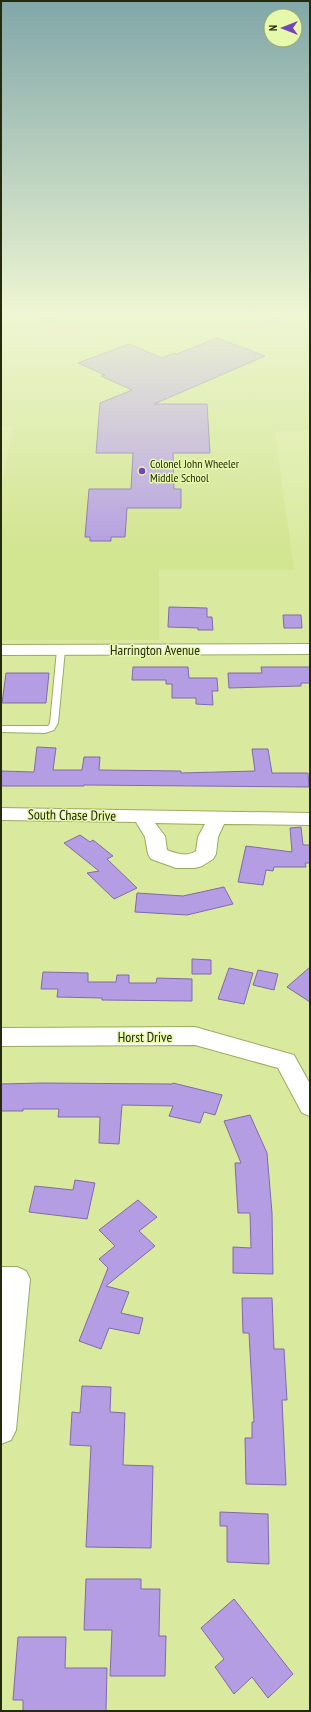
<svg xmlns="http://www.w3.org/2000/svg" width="311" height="1712" viewBox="0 0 311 1712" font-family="'PT Sans Narrow',sans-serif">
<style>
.built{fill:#d2e590}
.green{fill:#f7b5c9}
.building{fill:#b49de2;stroke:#806aab}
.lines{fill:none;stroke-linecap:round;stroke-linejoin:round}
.lane-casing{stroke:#9aaa60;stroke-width:2}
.street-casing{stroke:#9aaa60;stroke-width:2}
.lane{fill:#fff;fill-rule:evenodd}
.street{fill:#fff;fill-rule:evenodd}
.poi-dot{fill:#7544bb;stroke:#e6f8ab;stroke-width:1.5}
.labels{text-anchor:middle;stroke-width:3;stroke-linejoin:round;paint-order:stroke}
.far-poi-label{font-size:12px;fill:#242a0b;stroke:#e6f8ab;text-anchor:start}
.street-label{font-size:14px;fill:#242a0b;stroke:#e6f8ab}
</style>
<rect width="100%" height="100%" fill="#d9ea9e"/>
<path class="built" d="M14,312H310V430H283L275,433L294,570H159V640H1V488L13,426H1V325Z"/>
<path class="green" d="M35,312H47L51,318L62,324L90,327H243L268,320L274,315L275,312H286C283,326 260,330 248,331L25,332V327H54L40,320Z"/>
<path class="building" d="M217,338L265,356L154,404H207L210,453H173L174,489H181V508H127L125,537H111V541H90V537H85L89,489H131L133,453H96L100,403L132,390L101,376L105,375L78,363L129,344L162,358L174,353L177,354Z
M169,607L207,608V617H212L213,630H198V628L168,627Z
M283,615H301L302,628H284Z
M133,667H188L189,678H217L218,691H212L213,705L196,704V698H172V684H166V680H132Z
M261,667H310V683H301V686L229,688L228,673H262Z
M6,673H49L46,703H2Z
M37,747L56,748L53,770H82L84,757H100L99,770L181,771V773L255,771L252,749H268L272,773H308L309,787L84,785V786H1V771L34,772Z
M301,827L303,845H310V863H305L306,867H274L273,871L266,870L263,885L238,882L246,846L292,852L290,828Z
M80,835L90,842L93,840L113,856L107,859L137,888L114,899L87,873L99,871L64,843Z
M224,887L233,904L187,915L135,912L137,893L183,896Z
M192,959L211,960V974H192Z
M310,967V1002L287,987Z
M229,968L253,973L244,1004L218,999Z
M258,970L278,974L274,990L253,985Z
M43,972L88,973V982H116L117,975H129V983H156L157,978L192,979V1001L102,1000V998L57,997L58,989H41Z
M42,1083L172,1084L173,1083L222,1095L215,1115L204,1112L200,1123L169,1116L173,1106L122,1105L119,1144L99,1143L100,1117H58L59,1109H23V1111H1V1084Z
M250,1115L267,1153L272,1213L273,1274L233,1273V1247L251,1248L250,1213H238L235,1163H241L224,1121Z
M75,1180L95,1183L87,1219L29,1212L35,1186L73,1190Z
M138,1200L157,1217L139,1231L155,1246L106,1286L129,1292L121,1313L143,1318L139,1334L109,1328L101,1349L79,1341L108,1268L99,1259L115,1246L99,1230Z
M242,1298H272L274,1349H284L287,1400H282L286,1485L246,1484L245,1438H252V1422H254L249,1333H243Z
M82,1386L111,1387L110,1412L125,1413L123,1465L153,1466L151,1548L86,1547L91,1446L70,1445L72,1412L80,1413Z
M220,1512L268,1514L269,1564L227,1562V1526H220Z
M86,1579H141V1589H160L159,1636H166L165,1676H110L112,1630H84Z
M234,1599L293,1674L268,1698L252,1677L234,1694L215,1667L224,1659L201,1628Z
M18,1637H66L65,1668H107L106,1711H23V1700H13Z"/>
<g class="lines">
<defs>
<path id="lane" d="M61,647L65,650L58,723L54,730L45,733L1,732V726H48L50,723L57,650Z"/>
<path id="street" d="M310,644V654L1,655V645Z
M1,808L310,813V825L224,824L218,837L216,854L213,859L202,866L195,868H176L151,859L148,854L145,837L136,822L1,820ZM155,823L205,824L198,837L196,851C187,857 177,854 167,850L165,836Z
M195,1027L294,1055L310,1084V1116L302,1113L278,1068L195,1045L1,1046V1028Z
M1,1267H17L26,1271L30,1279L16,1430L11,1440L1,1444L2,1291H1Z"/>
</defs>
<use href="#lane" class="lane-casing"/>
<use href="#street" class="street-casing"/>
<use href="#lane" class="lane"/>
<use href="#street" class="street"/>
</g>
<linearGradient id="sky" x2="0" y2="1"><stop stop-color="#80a7a8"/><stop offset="0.57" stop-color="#eef6d3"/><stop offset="1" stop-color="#eef6d3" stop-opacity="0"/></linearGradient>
<rect width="311" height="551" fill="url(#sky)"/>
<circle class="poi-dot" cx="142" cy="471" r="4"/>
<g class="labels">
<g class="far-poi-label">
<text x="150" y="468">Colonel John Wheeler<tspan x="150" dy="14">Middle School</tspan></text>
</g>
<g class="street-label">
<text x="155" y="655">Harrington Avenue</text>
<text transform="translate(72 815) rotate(1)" y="5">South Chase Drive</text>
<text x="145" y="1042">Horst Drive</text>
</g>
</g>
<rect width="311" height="1712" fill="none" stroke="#242a0b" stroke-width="4"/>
<g transform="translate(283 28) rotate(270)"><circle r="19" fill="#e6f8ab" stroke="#98a66b"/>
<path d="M0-3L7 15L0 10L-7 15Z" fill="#7544bb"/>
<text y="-6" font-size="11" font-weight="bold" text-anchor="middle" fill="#242a0b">N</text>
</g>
</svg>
